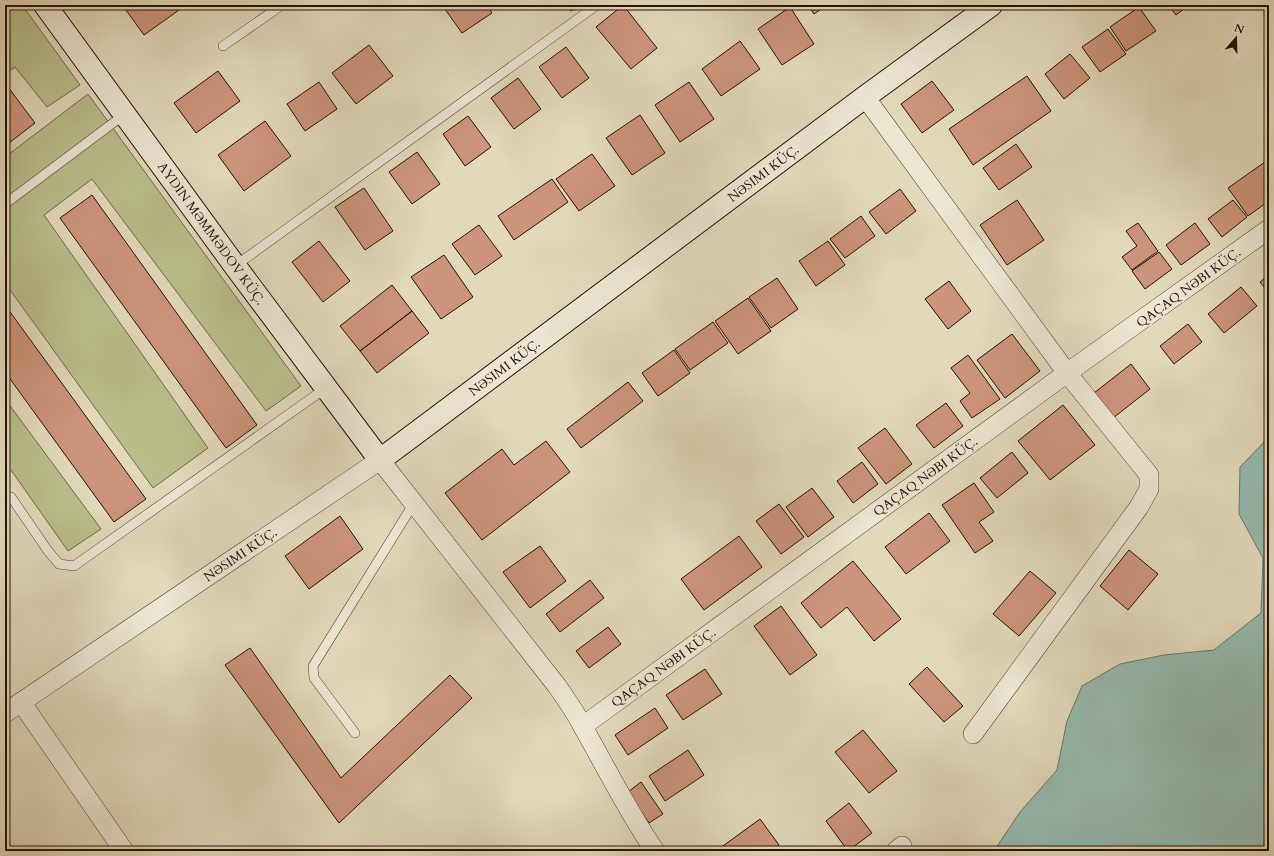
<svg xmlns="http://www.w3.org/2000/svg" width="1274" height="856" viewBox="0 0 1274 856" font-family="Cardo,serif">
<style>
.green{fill:#b9be8c;stroke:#706848}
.water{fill:#95baaf;stroke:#69766b}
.building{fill:#cc947b;stroke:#261105}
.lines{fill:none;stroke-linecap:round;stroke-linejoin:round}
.lane-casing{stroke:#554332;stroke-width:10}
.street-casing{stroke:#554332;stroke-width:20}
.secondary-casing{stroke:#261105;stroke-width:24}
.lane{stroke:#ece6d3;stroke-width:9}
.street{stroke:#ece6d3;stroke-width:19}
.secondary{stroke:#ece6d3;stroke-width:22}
.labels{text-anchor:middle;stroke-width:3.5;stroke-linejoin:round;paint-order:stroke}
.street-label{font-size:13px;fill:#261105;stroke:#ece6d3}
</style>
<rect width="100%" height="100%" fill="#e2d9bb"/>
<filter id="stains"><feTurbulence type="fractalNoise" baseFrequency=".005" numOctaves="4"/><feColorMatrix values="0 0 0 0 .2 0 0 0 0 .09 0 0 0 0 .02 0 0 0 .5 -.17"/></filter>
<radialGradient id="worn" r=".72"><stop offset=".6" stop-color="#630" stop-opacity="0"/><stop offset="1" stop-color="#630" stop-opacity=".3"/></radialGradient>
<path class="green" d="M5,5H22L80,85L47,107L15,67L5,74Z
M88,94L301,386L266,411L92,179L44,215L208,448L153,488L5,283V157Z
M5,399L101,529L68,551L11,470L5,473Z"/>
<path class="water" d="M1269,437V851H994L1020,812L1057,770L1067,721L1082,686L1120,664L1164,655L1214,650L1261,613L1263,558L1239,514L1240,467Z"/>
<path class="building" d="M125,5H186L144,35L123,6Z
M442,5H487L492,13L462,33Z
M567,5H580L571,11Z
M623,5L657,48L631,69L596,27Z
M808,5H827L814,14Z
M1168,5H1189L1176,15Z
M790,7L814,44L782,65L758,29Z
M1139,7L1156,31L1126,51L1110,27Z
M1108,29L1126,54L1100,72L1082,47Z
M740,41L760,69L721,96L702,69Z
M369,45L393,76L356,104L332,73Z
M566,47L589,78L562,98L539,67Z
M1070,54L1090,78L1064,99L1045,74Z
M218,71L240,101L196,133L174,103Z
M1027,76L1051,111L973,165L949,129Z
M518,78L541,109L514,129L491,98Z
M932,81L954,110L922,133L901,104Z
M319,82L337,109L305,131L287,104Z
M689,82L714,119L680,142L655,105Z
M8,87L35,123L5,146V89Z
M640,115L665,153L632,175L606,138Z
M468,116L491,147L465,166L443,134Z
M265,121L291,156L244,191L218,155Z
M1016,144L1032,167L999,190L983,168Z
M417,152L440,184L412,204L389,172Z
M592,154L615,186L579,211L556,179Z
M1265,162L1269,167V201L1248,216L1228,188Z
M552,179L568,202L514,240L498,216Z
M364,188L393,231L365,250L335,207Z
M900,189L916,211L886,234L869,212Z
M92,195L257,425L226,448L60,218Z
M1017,200L1044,240L1007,265L980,225Z
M1233,200L1247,217L1222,237L1208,219Z
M861,216L875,236L845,258L830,239Z
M1138,223L1158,251L1132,270L1122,257L1137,246L1126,231Z
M1195,223L1210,244L1181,265L1166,245Z
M479,225L502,256L475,275L452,244Z
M319,241L350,281L323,302L292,262Z
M828,241L845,265L816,286L799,261Z
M1159,252L1172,269L1145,289L1132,271Z
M444,255L473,297L441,319L411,277Z
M1269,275V293L1260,282Z
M777,278L798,309L771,328L749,297Z
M949,281L971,311L948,329L925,299Z
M392,285L412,311L360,351L340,326Z
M1241,287L1257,306L1224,333L1208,314Z
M748,298L771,331L738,354L715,321Z
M5,305L146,499L114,522L5,372Z
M412,311L429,333L377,373L360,351Z
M713,322L728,343L690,370L675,349Z
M1188,324L1202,342L1174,364L1160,346Z
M1012,334L1040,371L1005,398L977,360Z
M674,350L690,373L658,396L642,373Z
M968,355L1000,399L972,418L960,401L970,393L951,368Z
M1131,364L1150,389L1113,418L1094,393Z
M628,382L643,401L581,448L567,429Z
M946,403L963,426L934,448L916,425Z
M1063,405L1095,445L1050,480L1018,441Z
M885,428L912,464L886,484L858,448Z
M546,441L570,472L482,540L445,493L502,449L514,465Z
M1012,452L1028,473L997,498L980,478Z
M862,462L878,484L853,503L837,481Z
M974,483L994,512L979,522L993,541L975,553L942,505Z
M812,488L834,517L808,537L786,507Z
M779,504L804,537L781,554L756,521Z
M929,513L950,541L906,574L885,547Z
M340,516L363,549L309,589L285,556Z
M739,536L762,567L704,610L681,579Z
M540,546L566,581L530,608L503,572Z
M1129,550L1158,574L1128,610L1100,586Z
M853,561L901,619L874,641L847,607L821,628L801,603Z
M1030,571L1056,593L1019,636L993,614Z
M590,580L604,598L560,632L546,614Z
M781,606L817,655L790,675L754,626Z
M608,627L621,644L589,668L576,651Z
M250,648L341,778L450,675L472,698L339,823L225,665Z
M927,667L963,706L944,722L909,684Z
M705,669L722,694L683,720L666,695Z
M655,708L668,728L628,755L615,735Z
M863,730L897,771L869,793L835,752Z
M688,750L704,775L665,801L649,776Z
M641,782L663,814L649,823L628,792Z
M849,803L872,833L848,851L826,821Z
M760,819L779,845L770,851H716Z"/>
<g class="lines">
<defs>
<path id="lane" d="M223,46L282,5
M5,204L125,114
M235,266L597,5
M11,497L48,551L59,564L74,566L326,388
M355,733L314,678L313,666L414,503"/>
<path id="street" d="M865,97L1067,373L1149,475V489L1139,507L973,734
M21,702L124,851
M5,713L380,460L557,686C566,699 576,713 583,727C607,769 628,812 655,851
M583,726L1067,373L1269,229
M896,851L902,846"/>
<path id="secondary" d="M45,5L235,266L380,460L865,97L991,5"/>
</defs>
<use href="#lane" class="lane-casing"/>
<use href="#street" class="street-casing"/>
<use href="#secondary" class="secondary-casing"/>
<use href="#lane" class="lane"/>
<use href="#street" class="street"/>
<use href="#secondary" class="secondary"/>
</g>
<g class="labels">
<g class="street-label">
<text transform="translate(763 173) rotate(-37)" y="5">NƏSIMI KÜÇ.</text>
<text transform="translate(212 233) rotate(54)" y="5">AYDIN MƏMMƏDOV KÜÇ.</text>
<text transform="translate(1188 287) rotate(-36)" y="5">QAÇAQ NƏBI KÜÇ.</text>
<text transform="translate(504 367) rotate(-37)" y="5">NƏSIMI KÜÇ.</text>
<text transform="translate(925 476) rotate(-36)" y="5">QAÇAQ NƏBI KÜÇ.</text>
<text transform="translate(240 554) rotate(-34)" y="5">NƏSIMI KÜÇ.</text>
<text transform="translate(663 667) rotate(-36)" y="5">QAÇAQ NƏBI KÜÇ.</text>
</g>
</g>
<rect width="1274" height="856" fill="none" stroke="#e2d9bb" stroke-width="20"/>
<rect x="6" y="6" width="1262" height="844" fill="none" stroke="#261105" stroke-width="2"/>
<rect x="10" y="10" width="1254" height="836" fill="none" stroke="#261105"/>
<g transform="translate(1236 38) rotate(20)" stroke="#ece6d3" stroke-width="3" paint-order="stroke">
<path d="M0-3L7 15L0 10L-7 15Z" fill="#261105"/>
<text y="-6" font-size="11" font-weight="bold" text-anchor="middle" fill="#261105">N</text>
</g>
<rect width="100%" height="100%" filter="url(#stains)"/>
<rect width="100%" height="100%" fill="url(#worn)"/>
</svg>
